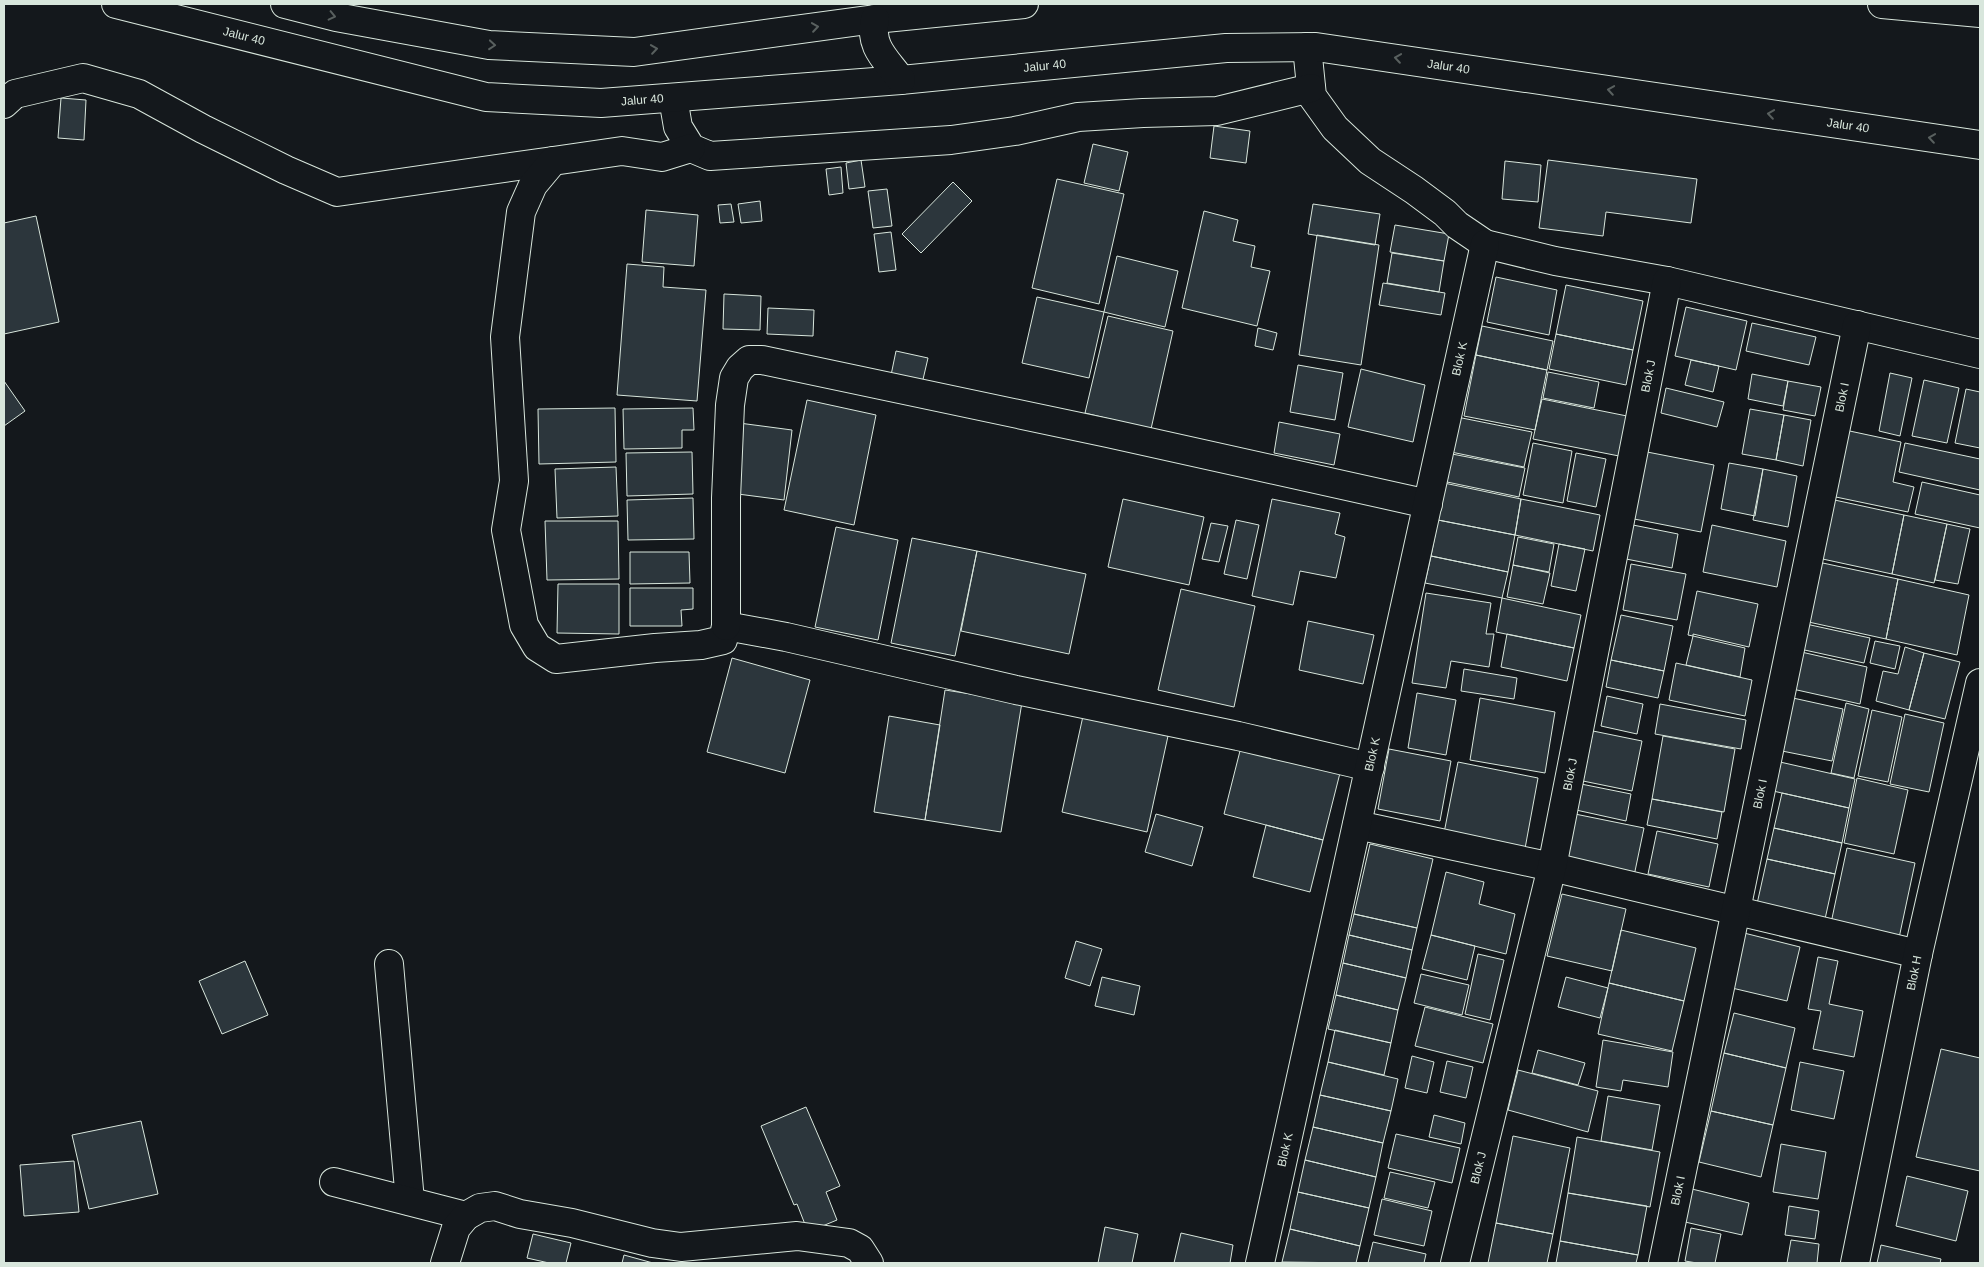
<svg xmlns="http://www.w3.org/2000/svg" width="1984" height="1267" viewBox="0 0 1984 1267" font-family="Helvetica,sans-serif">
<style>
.building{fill:#2c363c;stroke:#d8e6dc}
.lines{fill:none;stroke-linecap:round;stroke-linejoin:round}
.minor-casing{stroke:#d8e6dc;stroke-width:30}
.highway-casing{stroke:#d8e6dc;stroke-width:30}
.minor{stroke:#14181c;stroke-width:28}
.highway{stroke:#14181c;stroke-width:28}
.oneway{stroke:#59605f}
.labels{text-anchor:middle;stroke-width:4;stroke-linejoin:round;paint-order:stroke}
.street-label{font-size:12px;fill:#d8e6dc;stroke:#14181c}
</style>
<rect width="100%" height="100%" fill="#14181c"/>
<path class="building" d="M61,98L86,100L84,140L58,138Z
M1214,126L1250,131L1246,163L1210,158Z
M1093,144L1128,152L1119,191L1084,183Z
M861,160L865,187L849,189L846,163Z
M1548,160L1697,179L1691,223L1606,212L1603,236L1539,228Z
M1505,161L1541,165L1538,202L1502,199Z
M841,167L843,193L829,195L826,169Z
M1057,179L1124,194L1099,304L1032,288Z
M953,182L972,201L921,253L902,234Z
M887,189L892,226L873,228L868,191Z
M760,201L762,221L741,223L738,204Z
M731,204L734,222L720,223L718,205Z
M1313,204L1380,214L1375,245L1308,234Z
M646,210L698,215L694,266L642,262Z
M1204,211L1238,220L1233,241L1255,246L1251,267L1270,271L1257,326L1182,308Z
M36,216L59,322L4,334V223Z
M1395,225L1449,234L1444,261L1390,252Z
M891,232L896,270L879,272L874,234Z
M1317,235L1379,245L1361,365L1299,355Z
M1392,253L1444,261L1439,292L1387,283Z
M1117,256L1178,271L1165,327L1104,312Z
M627,264L664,267L663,287L706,290L697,401L617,395Z
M1496,277L1557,290L1549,335L1487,322Z
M1383,283L1445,293L1441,315L1379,305Z
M1566,285L1643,301L1633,350L1556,334Z
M724,294L761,296L760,330L723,329Z
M1037,297L1104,312L1089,378L1022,363Z
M1686,307L1747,321L1736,370L1675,356Z
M768,308L814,310L813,336L767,334Z
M1108,316L1173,331L1151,429L1085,413Z
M1752,323L1816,337L1809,365L1746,351Z
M1482,326L1553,341L1547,370L1476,355Z
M1258,328L1277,333L1273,350L1255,346Z
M1556,334L1633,350L1626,385L1549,369Z
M896,351L928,358L921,388L890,380Z
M1476,355L1547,370L1535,430L1464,416Z
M1691,360L1719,366L1713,392L1685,385Z
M1298,365L1343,373L1335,420L1290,412Z
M1361,369L1425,385L1413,442L1348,427Z
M1548,372L1599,382L1594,408L1543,398Z
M1890,373L1912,378L1900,436L1879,431Z
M1752,374L1788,381L1783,406L1748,399Z
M1924,380L1959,388L1947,443L1912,436Z
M4,381L25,411L4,426Z
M1788,381L1821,387L1815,416L1783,410Z
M1666,388L1724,402L1717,427L1661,413Z
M1966,389L1980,392V448L1955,443Z
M1542,399L1627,416L1619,456L1533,439Z
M807,400L876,415L854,525L784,510Z
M615,408L616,462L539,464L538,409Z
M693,408L694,430H682V448L624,449L623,409Z
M1750,409L1784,415L1776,460L1742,454Z
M1784,415L1811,420L1803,466L1776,460Z
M1457,417L1532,432L1524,467L1451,452Z
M1279,422L1340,434L1334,465L1274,453Z
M739,423L792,430L784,500L730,493Z
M1845,430L1901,442L1893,482L1914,487L1908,512L1831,496Z
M1533,443L1572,451L1563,503L1523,495Z
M1905,443L1980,459V490L1899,472Z
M1642,451L1714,465L1701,532L1629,518Z
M692,452L693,494L627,496L626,453Z
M1576,453L1606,459L1596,507L1567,501Z
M1452,454L1525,468L1519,497L1447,482Z
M1729,463L1763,469L1755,516L1721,509Z
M616,467L618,516L557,518L555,469Z
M1763,469L1797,476L1788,527L1753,520Z
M1922,482L1980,495V528L1915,514Z
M1444,483L1521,499L1515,535L1438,520Z
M693,498L694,539L628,540L627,500Z
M1123,499L1204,517L1189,585L1108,567Z
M1272,499L1340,513L1335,534L1345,537L1336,578L1300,571L1293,605L1252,596Z
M1521,499L1600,515L1593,551L1515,535Z
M1830,499L1904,515L1892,574L1818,558Z
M1904,515L1947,524L1934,583L1892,574Z
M1236,520L1259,525L1247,579L1224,574Z
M1438,520L1515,535L1508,572L1431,556Z
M545,521H618L619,579L547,580Z
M1211,523L1228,526L1219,562L1202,559Z
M1628,524L1678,534L1672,568L1621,558Z
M1947,524L1970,529L1958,584L1935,580Z
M1712,525L1786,541L1777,587L1703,572Z
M836,527L898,540L878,640L815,627Z
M1518,537L1554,544L1549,572L1513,565Z
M912,538L977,551L955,656L891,643Z
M1559,544L1585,549L1576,591L1551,586Z
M977,551L1086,574L1069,654L961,631Z
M630,552H689L690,583L630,584Z
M1431,556L1508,572L1502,598L1425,583Z
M1818,562L1898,579L1886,639L1804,621Z
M1631,564L1686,574L1677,620L1623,610Z
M1513,565L1550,573L1543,604L1507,597Z
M1898,579L1969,595L1957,655L1886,639Z
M558,584H619V634L557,633Z
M630,588H693V609L681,610L682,626H630Z
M1181,589L1255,606L1234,707L1158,690Z
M1697,591L1758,604L1749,647L1693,634V636L1688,635Z
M1426,593L1491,603L1486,634H1494L1489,667L1451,661L1446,688L1412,683Z
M1502,598L1581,615L1574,648L1496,632Z
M1621,615L1673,626L1664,671L1611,660Z
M1308,621L1374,635L1363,684L1299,670Z
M1806,624L1870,638L1864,663L1800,649Z
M1507,634L1574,648L1567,681L1501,667Z
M1693,636L1745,648L1740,677L1686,665Z
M1875,641L1900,646L1895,669L1870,663Z
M1905,647L1924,653L1909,710L1876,701L1883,671L1898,674Z
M1797,651L1867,667L1860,704L1788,688Z
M1924,653L1960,662L1945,719L1909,710Z
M732,658L810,680L785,773L707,752Z
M1611,660L1664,671L1658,698L1606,687Z
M1676,663L1752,680L1745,716L1669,700Z
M1464,669L1517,678L1514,699L1461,691Z
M945,690L1022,702L1001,832L925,820Z
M1417,693L1456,700L1446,755L1408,748Z
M1607,696L1643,704L1637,734L1601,726Z
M1480,698L1555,712L1545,773L1470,760Z
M1793,698L1843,709L1832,761L1782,751Z
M1846,703L1869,709L1854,778L1831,773Z
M1660,704L1746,720L1741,749L1655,734Z
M1872,710L1902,717L1888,782L1858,776Z
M1905,714L1944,723L1929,792L1890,784Z
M889,716L940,725L925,820L874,812Z
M1083,716L1168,736L1147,832L1062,812Z
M1593,731L1642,741L1632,791L1583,781Z
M1663,736L1735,749L1724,812L1652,799Z
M1241,747L1340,773L1323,840L1224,814Z
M1389,749L1451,761L1440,821L1378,809Z
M1458,762L1538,778L1524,854L1443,838Z
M1780,762L1855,779L1849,808L1773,791Z
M1857,778L1908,790L1894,854L1844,843Z
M1581,784L1631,794L1626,821L1576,810Z
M1782,793L1849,808L1842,843L1774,828Z
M1652,799L1722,812L1717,839L1647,825Z
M1156,814L1203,827L1192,866L1145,852Z
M1575,814L1644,828L1634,876L1566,862Z
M1266,825L1323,840L1310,892L1253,877Z
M1774,828L1842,843L1835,874L1767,859Z
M1657,831L1718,844L1709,887L1648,874Z
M1370,844L1433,859L1417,928L1354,914Z
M1847,848L1915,863L1899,938L1831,923Z
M1767,859L1835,874L1825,919L1757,904Z
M1446,872L1484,882L1479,904L1515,914L1506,954L1431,935Z
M1562,894L1626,909L1612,971L1547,956Z
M1354,914L1417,928L1412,950L1349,935Z
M1621,930L1696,948L1684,1001L1609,983Z
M1744,933L1800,947L1787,1001L1732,988Z
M1349,935L1412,950L1406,978L1343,963Z
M1431,935L1475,946L1467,980L1422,969Z
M1076,941L1102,949L1090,986L1065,978Z
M1478,954L1504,960L1490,1020L1465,1014Z
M1818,957L1838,961L1829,1004L1863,1011L1854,1057L1813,1049L1821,1011L1808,1009Z
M245,961L268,1015L222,1034L199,981Z
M1343,963L1406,978L1398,1010L1336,995Z
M1421,974L1469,985L1462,1015L1414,1003Z
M1102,977L1140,986L1134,1015L1095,1006Z
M1566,977L1608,988L1600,1018L1558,1007Z
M1609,983L1684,1001L1672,1051L1598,1034Z
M1336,995L1398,1010L1391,1043L1328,1029Z
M1425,1007L1493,1024L1483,1063L1415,1046Z
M1734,1013L1795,1028L1786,1068L1724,1053Z
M1335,1030L1391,1043L1384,1075L1328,1062Z
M1603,1040L1673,1052L1668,1087L1623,1080L1621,1091L1596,1087Z
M1941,1049L1980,1058V1171L1916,1157Z
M1538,1050L1585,1063L1578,1085L1532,1073Z
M1724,1053L1786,1068L1773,1125L1711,1111Z
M1412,1056L1434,1062L1427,1093L1405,1088Z
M1447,1061L1473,1067L1466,1098L1440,1092Z
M1328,1062L1398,1079L1391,1111L1320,1095Z
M1800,1062L1844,1071L1834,1119L1791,1110Z
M1518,1070L1598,1091L1588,1132L1508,1110Z
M1320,1095L1391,1111L1383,1143L1313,1127Z
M1608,1096L1660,1105L1652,1150L1601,1141Z
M806,1107L840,1186L826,1192L837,1220L808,1232L797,1204L794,1205L761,1126Z
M1711,1111L1773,1125L1761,1177L1699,1162Z
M1434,1115L1465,1123L1461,1144L1429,1137Z
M141,1121L158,1194L89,1209L72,1135Z
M1313,1127L1383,1143L1376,1177L1305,1160Z
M1396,1134L1460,1148L1452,1183L1388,1168Z
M1513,1136L1570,1148L1553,1234L1496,1223Z
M1577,1137L1660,1152L1650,1207L1568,1193Z
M1781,1144L1826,1152L1818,1199L1773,1192Z
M1305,1160L1376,1177L1369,1208L1298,1192Z
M74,1161L79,1212L24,1216L20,1165Z
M1390,1172L1435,1182L1428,1208L1384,1198Z
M1907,1176L1968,1191L1956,1241L1896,1226Z
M1692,1189L1749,1203L1742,1235L1685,1222Z
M1298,1192L1369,1208L1360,1246L1290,1229Z
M1568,1193L1647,1206L1638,1255L1560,1241Z
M1382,1199L1432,1211L1424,1246L1374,1235Z
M1789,1206L1819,1211L1815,1239L1785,1235Z
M1496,1223L1553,1234L1547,1263H1488Z
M1105,1227L1138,1234L1132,1263H1098Z
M1691,1228L1721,1234L1715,1263H1697L1685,1261Z
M1290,1229L1360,1246L1356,1263L1282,1262Z
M1181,1233L1233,1245L1230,1263H1174Z
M533,1234L571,1243L566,1263H549L527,1258Z
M1791,1240L1819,1244L1817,1263H1787Z
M1560,1241L1638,1255L1636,1263H1556Z
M1373,1242L1426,1254L1424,1263H1368Z
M1881,1245L1941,1259L1940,1263H1877Z
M624,1255L653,1263H622Z"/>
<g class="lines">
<defs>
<g id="minor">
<path d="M1307,47L1312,96L1335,128L1370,161L1414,190L1445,213L1457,225L1485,244L1555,261L1667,281L1980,354"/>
<path d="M673,98L678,127L691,148L710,156L951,140L1015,131L1078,117L1143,113L1217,111L1311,88"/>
<path d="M4,104L15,94L83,78L139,94L203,129L286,170L337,192L553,161"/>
<path d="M691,148L662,157L622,151L553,161L533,185L521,212L505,337L514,481L506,530L524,625L537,647L556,659L655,648L701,645L723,640L726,626L786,637L1016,690L1238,736L1370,767"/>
<path d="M726,626V498L730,405L734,378L740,368L749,360H762L1108,433L1428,504"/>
<path d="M1357,825L1552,867L1918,954"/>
<path d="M389,964L410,1201"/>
<path d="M334,1182L466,1216"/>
<path d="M445,1263L456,1228L466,1216L480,1208L495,1206L520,1214L572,1223L652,1243L681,1247L797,1236L849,1243L860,1249L869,1263"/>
<path id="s1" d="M1260,1263L1485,244"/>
<path id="s2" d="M1455,1263L1552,867L1667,281"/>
<path id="s3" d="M1663,1263L1857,325"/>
<path id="s4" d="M1855,1263L1918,954L1980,683"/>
</g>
<g id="highway">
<path id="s5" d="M116,4L486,97L601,103L901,80L1226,48L1316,47L1980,145"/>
<path d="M285,4L336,17L489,45L634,52L875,19L1024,4"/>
<path d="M1882,4L1980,13"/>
<path d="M875,19C869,47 886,59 901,80"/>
</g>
</defs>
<use href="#minor" class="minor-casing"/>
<use href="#highway" class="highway-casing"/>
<use href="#minor" class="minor"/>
<use href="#highway" class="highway"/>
</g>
<defs><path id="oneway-chevron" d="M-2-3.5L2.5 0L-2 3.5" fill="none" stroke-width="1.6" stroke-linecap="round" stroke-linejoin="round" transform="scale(1.25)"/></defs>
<g class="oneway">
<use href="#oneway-chevron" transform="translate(332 16) rotate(13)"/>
<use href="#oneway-chevron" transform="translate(815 27) rotate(-8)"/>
<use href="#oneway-chevron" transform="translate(492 45) rotate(5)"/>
<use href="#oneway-chevron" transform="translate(654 49) rotate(-8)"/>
<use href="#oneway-chevron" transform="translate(1398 58) rotate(-172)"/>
<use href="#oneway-chevron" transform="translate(1611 90) rotate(-171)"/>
<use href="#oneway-chevron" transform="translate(1771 114) rotate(-172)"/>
<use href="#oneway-chevron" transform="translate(1932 138) rotate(-172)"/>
</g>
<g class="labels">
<g class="street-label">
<text dy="4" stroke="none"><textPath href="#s5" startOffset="132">Jalur 40</textPath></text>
<text dy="4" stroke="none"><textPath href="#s5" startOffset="1348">Jalur 40</textPath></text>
<text dy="4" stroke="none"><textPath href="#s5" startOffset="942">Jalur 40</textPath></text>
<text dy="4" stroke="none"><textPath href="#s5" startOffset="538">Jalur 40</textPath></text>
<text dy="4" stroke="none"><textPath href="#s5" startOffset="1752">Jalur 40</textPath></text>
<text dy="4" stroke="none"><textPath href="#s1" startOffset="926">Blok K</textPath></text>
<text dy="4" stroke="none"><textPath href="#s2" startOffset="908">Blok J</textPath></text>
<text dy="4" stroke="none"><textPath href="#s3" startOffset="884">Blok I</textPath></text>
<text dy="4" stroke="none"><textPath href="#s1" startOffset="521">Blok K</textPath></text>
<text dy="4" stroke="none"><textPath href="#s2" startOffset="502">Blok J</textPath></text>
<text dy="4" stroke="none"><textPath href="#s3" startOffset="479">Blok I</textPath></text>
<text dy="4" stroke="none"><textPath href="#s4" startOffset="296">Blok H</textPath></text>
<text dy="4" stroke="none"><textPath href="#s1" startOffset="116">Blok K</textPath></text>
<text dy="4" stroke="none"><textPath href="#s2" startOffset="98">Blok J</textPath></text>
<text dy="4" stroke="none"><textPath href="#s3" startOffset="74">Blok I</textPath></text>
</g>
</g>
<rect width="1984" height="1267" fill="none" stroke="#d8e6dc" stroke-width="10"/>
</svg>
